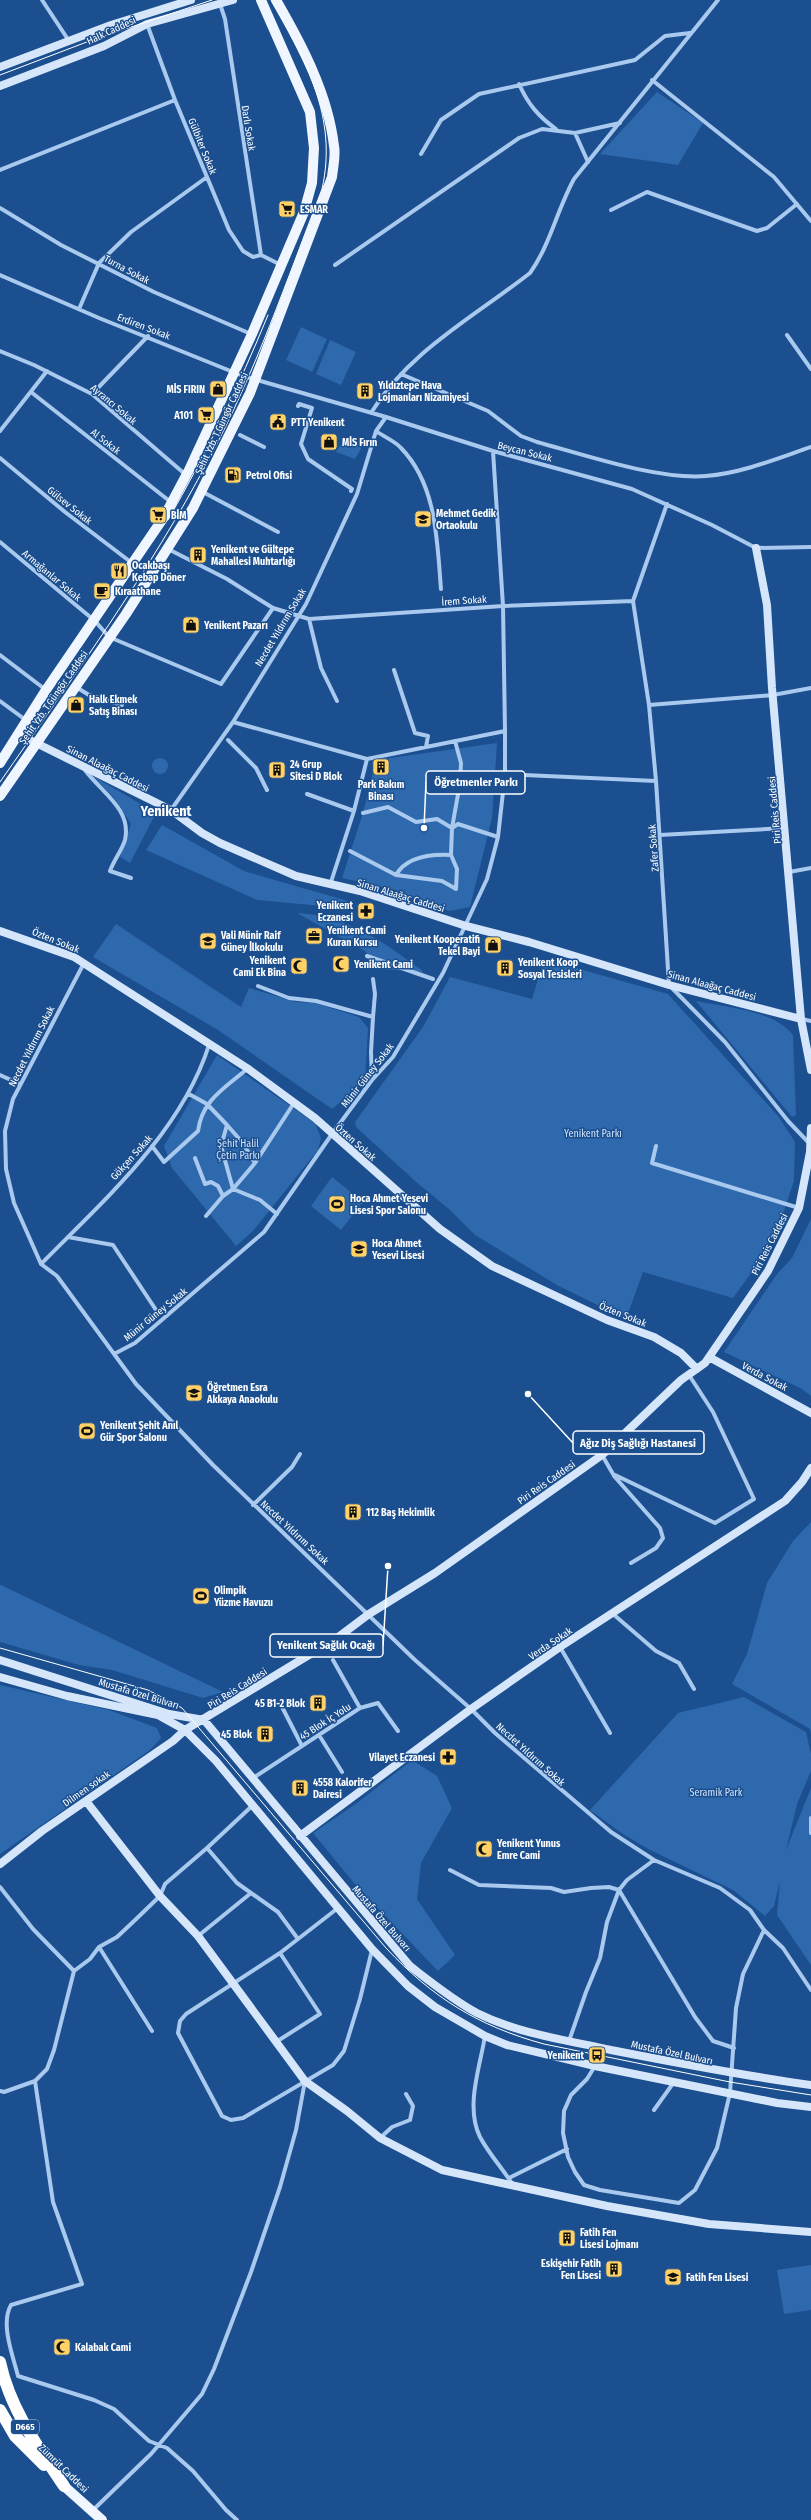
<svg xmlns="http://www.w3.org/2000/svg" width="811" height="2520" viewBox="0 0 811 2520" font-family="'Fira Sans Condensed',sans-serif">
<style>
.green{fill:#2e69ad}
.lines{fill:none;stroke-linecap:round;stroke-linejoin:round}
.street{stroke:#a9c9ee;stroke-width:4}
.secondary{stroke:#d6e6fa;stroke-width:8}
.primary{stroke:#f0f6ff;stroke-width:10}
.highway{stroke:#fff;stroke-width:12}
.tram{stroke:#fff;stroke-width:1}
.labels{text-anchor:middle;stroke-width:3;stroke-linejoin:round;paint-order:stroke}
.shield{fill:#1b4f8f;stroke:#bbcadd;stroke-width:1}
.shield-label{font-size:9px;font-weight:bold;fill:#fff}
.street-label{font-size:10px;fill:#fff;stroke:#1b4f8f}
.poi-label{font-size:10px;font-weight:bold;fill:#fff;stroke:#1b4f8f;text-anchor:start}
.park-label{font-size:10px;fill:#cfe3fa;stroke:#1b4f8f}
.district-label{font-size:14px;font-weight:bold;fill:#fff;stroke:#1b4f8f}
.leader{fill:none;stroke:#fff;stroke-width:1.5}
.callout-dot{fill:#fff;stroke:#1b4f8f;stroke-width:1.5}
.callout{fill:#1b4f8f;stroke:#fff;stroke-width:1.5}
.callout-label{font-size:11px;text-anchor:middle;font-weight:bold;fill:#fff}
</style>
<rect width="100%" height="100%" fill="#1b4f8f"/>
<path class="green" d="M657,92L703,123L678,165L600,154Z
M301,327L327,339L312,372L286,360Z
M330,340L356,352L341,385L316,374Z
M343,441L362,447L355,459L336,452Z
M497,743L492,818L470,907L449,911L392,889L342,878L363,813L376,760Z
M152 766a8 8 0 1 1 16 0a8 8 0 1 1-16 0Z
M93,776L156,813L130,863L120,857L131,824L115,799Z
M162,825L244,871L348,901L343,908L257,900L146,850Z
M297,913C347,915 385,943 424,972L380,969L365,951Z
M116,924L241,1007L249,988L296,1002L315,1003L359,1017L368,1028L365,1082L332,1109L218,1030L93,957Z
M544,959L668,994L778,1116L795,1142L794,1181L779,1226L757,1265L733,1298L643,1272L626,1319L557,1285L475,1235L450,1210L415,1181L356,1127L355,1122L423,1027L450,977L532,999Z
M696,1001C727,1008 772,1009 793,1035L796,1115L792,1117Z
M217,1055L315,1123L321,1138L318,1150L253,1231L236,1246L172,1168L164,1146Z
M332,1177L363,1202L341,1230L311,1206Z
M811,1219V1396L802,1389L724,1352L777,1274L792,1258Z
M811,1522V1735L810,1729L732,1684L747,1654L767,1583L793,1541Z
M0,1585H1L223,1692L203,1698L112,1670L79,1665L0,1642Z
M0,1685L109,1710L157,1728L161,1738L150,1750L0,1854Z
M744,1697L806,1732L811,1754V1771L797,1804L786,1850L811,1788V1965L777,1915L780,1881L774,1906L765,1916L733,1890L650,1850L623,1834L590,1810L678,1713Z
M412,1760L437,1776L452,1808L421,1863L417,1899L455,1955L438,1971L354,1883L313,1833L357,1803Z
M811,2265V2310L784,2314L777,2270Z"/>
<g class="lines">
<path class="street" d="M42,0L69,41
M220,4L225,19L261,255
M147,24L175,100L229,230L243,251L253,257L261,255
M652,80L774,177L811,221
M519,84C528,104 538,116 556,129
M575,133L588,162
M421,154L441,120L479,94L635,60L665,36L690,33
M0,170L175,100
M0,208L61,245L154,292L251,334
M611,210L647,192L757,231L767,228L797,204
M261,255L281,265
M335,265L519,138L542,129L575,133L620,123
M0,275L99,318L243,376L386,417L493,451L632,489L712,525L756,548L811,547
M79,309L99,263L131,232L207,177
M787,335L811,369
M0,351L34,365L92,394L186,475
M401,374L488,411L521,436L537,442C585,455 658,480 706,476C742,473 776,459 811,447
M31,392L172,503
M92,394L148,336
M298,406L299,404L312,408L301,444L308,459L352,489L351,491
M371,413C409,351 474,317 530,273C550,245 557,210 574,179L718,0
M0,431L47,371
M376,431C384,437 395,441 401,448C437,485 437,541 441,589
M240,435L264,447
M0,458L65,512L132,563
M201,491L278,532
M667,504L633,601L649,705L656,781L669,985L725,1042L788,1121L810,1144
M0,542L95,621L109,637L221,684L273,608
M168,549L227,579L273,608L309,619L503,606L633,601
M309,619L321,668L337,701
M0,655L46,690
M394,670L415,733L428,736L426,747
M76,687L89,695L122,705
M0,701L27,721
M649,705L773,695L811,688
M233,722L367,759
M228,740L256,768L267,790
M85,770C101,792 132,809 125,840C122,850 114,860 110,871L131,878
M505,774L656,781
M307,794L354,811
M171,810L233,722L306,604L357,494L376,431L386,417
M363,813L388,807L416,822L437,819L452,828L458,824L498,837
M660,835L785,828
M350,851L396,875L442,881L456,889L457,869L451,855L452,828L460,783L461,763L455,741
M789,872L811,868
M396,875C407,856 431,854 451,855
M330,885L354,811L367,759L505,731L503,606L493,451
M367,956L433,979
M84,963L13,1099L5,1131L6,1169L14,1203L41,1264L57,1276L136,1384L213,1465L415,1660L471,1709L495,1733L611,1832L654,1860L720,1888L750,1910L764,1930L783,1948L811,1990
M373,979L375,994L373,1017
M258,986L289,998L316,1001L373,1017L371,1052L372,1079
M802,1019L811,1021
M0,1075L20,1084
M189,1094L207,1104L227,1125L221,1146L233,1189L260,1200L277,1214
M152,1146L164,1162L198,1131C202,1100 225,1088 247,1069
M656,1146L652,1163L799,1208
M195,1158L205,1184L211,1182L218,1186L223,1196L206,1216
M255,1163L294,1103
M223,1196L233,1189L255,1163L242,1142L227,1125
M68,1237L113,1245L156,1310
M41,1264C104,1200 181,1133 209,1045
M114,1354L135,1343L264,1232L332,1134L372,1080L393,1057L443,973L487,879L498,837L505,774V731
M602,1455L613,1474L715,1523L754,1499L713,1412L689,1375
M614,1476L660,1528L663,1538L656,1548L631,1563
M253,1505L292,1467L300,1454
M613,1614L656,1651L679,1663L694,1689
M560,1647L610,1733
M280,1703L302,1746
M360,1708L378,1703L398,1731
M319,1735L342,1772
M253,1778L360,1708L333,1660
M811,1818V1833
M207,1848L237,1883L278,1912L298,1939
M450,1870L479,1885L551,1888L564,1892L591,1888L609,1887L619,1890L695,2017L713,2041L734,2048
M0,1887L33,1929L74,1971L54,2050L47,2069L35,2081
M338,1908L280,1953L186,2014L180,2021L178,2033L222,2116L231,2120L243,2118L333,2065L344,2051L360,1999L372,1950
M198,1936L251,1893
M99,1947L152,2031
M74,1971L90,1959L99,1947L117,1937L133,1922L160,1896L165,1884L207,1848L252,1806
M485,2036C480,2067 465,2107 480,2137C489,2154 503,2169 513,2185
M569,2041L586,1992L600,1958L607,1922L619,1890L627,1880L654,1860
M276,2042L320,2014L280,1953
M595,2066L587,2079L571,2095L564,2111L563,2133L568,2157L575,2172L584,2185L600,2190L679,2203L695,2190L717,2148L730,2093L736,2008L743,1974L764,1930
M0,2091L4,2092L35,2081L53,2202L82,2284L11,2305C0,2324 13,2356 18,2376L94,2400L114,2409L149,2441L167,2448L193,2471L226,2510L237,2520
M654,2110L674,2082
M380,2138L392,2127L410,2120L413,2106L406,2094
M509,2178L567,2149
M92,2511L151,2454L202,2394L214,2369L251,2272L280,2187L296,2130L305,2081"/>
<path class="secondary" d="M0,67L111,25L191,0
M0,86L104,46L147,24L233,0
M756,548L767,605L772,688L801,1019L811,1070
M18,734L171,810L202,833L220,843L296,876L360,891L466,926L529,942L669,985L801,1019
M0,931L74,957L247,1068L315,1118L440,1229L492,1266L607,1320L654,1337L681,1353L697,1369
M709,1357L811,1413
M0,1660L169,1714L204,1720L410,1966C432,1983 453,2000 477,2013C519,2034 566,2040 611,2050C678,2063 744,2076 811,2085
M0,1677L67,1696L158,1715L185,1730L216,1761L372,1949L408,1986L435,2007L485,2036L507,2045L595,2066L777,2103L811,2107
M86,1801L160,1896L198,1936L305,2081L347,2111L380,2138L442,2170L607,2206L709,2224L811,2232
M300,1836L471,1709L560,1647L785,1501L802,1482L811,1468
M0,1864L42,1831L173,1741L185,1730L337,1638L369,1614L435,1573L602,1455L681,1380L705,1363L768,1271L799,1208L810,1152L811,1128"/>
<path class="primary" d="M0,763L46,690L164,517L189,470L252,334L304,212L312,183L314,148L310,112L261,0
M0,796L126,614L193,508L250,393L332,177C333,167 336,156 334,146C328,94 302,45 276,0
M64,2486L102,2520"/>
<path class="highway" d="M0,2362C10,2409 38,2447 64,2486
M0,2410L15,2436L44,2465"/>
<path class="tram" d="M0,75L92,40L212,0
M168,520C206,454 239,386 268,315
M0,782C73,677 149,573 209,459C255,373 287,280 322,189C338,118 306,60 271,0
M0,1648L148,1690L182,1708L386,1948C433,1998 478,2026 544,2044L730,2082L811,2095"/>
</g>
<defs>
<symbol id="supermarket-square" viewBox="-11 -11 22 22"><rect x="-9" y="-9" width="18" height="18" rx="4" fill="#ffd166" stroke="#1b4f8f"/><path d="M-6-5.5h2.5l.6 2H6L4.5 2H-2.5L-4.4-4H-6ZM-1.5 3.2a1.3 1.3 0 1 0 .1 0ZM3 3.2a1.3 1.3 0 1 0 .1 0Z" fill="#111"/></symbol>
<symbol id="shop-square" viewBox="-11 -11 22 22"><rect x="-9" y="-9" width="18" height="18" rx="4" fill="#ffd166" stroke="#1b4f8f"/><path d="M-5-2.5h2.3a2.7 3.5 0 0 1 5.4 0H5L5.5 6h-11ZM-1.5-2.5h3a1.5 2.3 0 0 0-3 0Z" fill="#111"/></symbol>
<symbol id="building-square" viewBox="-11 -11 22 22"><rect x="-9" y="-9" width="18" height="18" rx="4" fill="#ffd166" stroke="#1b4f8f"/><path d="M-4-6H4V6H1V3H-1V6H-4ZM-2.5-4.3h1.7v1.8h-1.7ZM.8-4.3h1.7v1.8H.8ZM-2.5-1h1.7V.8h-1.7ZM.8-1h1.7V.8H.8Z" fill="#111"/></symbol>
<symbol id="civic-square" viewBox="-11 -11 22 22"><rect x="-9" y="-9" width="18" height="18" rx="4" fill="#ffd166" stroke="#1b4f8f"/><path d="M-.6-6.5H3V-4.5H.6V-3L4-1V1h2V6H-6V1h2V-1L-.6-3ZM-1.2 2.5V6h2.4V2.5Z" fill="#111"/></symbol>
<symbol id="fuel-square" viewBox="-11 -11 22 22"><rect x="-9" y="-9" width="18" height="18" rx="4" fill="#ffd166" stroke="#1b4f8f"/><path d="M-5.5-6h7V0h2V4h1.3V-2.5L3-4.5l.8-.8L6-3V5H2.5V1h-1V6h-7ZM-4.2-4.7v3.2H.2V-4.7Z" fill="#111"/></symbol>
<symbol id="school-square" viewBox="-11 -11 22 22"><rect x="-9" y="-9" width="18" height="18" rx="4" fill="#ffd166" stroke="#1b4f8f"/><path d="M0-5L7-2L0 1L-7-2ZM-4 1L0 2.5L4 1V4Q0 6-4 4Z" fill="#111"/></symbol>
<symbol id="restaurant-square" viewBox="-11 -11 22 22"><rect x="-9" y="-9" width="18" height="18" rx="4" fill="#ffd166" stroke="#1b4f8f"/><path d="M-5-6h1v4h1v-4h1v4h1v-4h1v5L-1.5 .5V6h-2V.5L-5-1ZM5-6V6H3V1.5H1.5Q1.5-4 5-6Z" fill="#111"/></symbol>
<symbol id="cafe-square" viewBox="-11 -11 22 22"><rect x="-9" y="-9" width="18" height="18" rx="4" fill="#ffd166" stroke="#1b4f8f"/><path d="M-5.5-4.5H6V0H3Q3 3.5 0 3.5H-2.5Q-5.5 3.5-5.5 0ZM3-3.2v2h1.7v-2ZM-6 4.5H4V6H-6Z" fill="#111"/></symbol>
<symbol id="pharmacy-square" viewBox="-11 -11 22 22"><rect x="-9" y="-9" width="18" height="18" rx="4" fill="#ffd166" stroke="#1b4f8f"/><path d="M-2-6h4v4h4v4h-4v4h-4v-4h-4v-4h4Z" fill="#111"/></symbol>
<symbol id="office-square" viewBox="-11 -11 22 22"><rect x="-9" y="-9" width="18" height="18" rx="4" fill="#ffd166" stroke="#1b4f8f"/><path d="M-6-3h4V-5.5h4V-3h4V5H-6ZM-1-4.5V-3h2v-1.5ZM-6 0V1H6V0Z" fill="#111"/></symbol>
<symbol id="mosque-square" viewBox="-11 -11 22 22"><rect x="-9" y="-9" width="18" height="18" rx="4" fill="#ffd166" stroke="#1b4f8f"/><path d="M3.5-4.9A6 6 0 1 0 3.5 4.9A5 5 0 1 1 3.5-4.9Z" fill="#111"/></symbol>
<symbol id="stadium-square" viewBox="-11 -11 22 22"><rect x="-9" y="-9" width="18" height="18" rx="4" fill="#ffd166" stroke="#1b4f8f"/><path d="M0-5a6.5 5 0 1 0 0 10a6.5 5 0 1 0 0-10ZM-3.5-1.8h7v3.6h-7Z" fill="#111"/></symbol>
<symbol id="bus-square" viewBox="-11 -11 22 22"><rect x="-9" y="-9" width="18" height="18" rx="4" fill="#ffd166" stroke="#1b4f8f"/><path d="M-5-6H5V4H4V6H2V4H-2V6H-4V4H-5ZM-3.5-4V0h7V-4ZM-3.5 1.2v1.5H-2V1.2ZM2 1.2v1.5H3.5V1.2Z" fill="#111"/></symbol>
</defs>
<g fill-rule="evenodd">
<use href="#supermarket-square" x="277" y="199" width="20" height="20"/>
<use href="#shop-square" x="208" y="379" width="20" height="20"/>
<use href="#building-square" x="355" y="381" width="20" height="20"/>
<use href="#supermarket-square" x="196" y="405" width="20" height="20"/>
<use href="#civic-square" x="268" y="412" width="20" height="20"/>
<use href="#shop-square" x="319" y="432" width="20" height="20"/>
<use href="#fuel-square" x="223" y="465" width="20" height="20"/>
<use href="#supermarket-square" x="148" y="505" width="20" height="20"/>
<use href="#school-square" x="413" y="509" width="20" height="20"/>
<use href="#building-square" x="188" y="545" width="20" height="20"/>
<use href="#restaurant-square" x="109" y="561" width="20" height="20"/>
<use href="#cafe-square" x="92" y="581" width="20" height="20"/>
<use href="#shop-square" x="181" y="615" width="20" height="20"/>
<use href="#shop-square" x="66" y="695" width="20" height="20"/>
<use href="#building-square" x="371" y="757" width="20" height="20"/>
<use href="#building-square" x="267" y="760" width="20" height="20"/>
<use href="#pharmacy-square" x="356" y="901" width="20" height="20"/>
<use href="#office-square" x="304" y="926" width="20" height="20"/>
<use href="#school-square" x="198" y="931" width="20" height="20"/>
<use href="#shop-square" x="483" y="935" width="20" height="20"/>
<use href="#mosque-square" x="331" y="954" width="20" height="20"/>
<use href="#mosque-square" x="289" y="956" width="20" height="20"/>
<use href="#building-square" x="495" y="958" width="20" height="20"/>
<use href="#stadium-square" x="327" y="1194" width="20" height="20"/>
<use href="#school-square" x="349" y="1239" width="20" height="20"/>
<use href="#school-square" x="184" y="1383" width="20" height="20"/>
<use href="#stadium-square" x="77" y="1421" width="20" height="20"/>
<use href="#building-square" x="343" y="1502" width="20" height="20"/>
<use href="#stadium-square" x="191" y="1586" width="20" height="20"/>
<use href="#building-square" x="308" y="1693" width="20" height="20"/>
<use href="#building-square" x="255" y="1724" width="20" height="20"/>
<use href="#pharmacy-square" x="438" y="1747" width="20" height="20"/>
<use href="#building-square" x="290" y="1778" width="20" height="20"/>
<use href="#mosque-square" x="474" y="1839" width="20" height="20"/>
<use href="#bus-square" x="587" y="2045" width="20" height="20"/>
<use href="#building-square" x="557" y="2228" width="20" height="20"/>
<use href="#building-square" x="604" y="2259" width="20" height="20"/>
<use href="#school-square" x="663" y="2267" width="20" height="20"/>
<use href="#mosque-square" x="52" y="2337" width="20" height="20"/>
</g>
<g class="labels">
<rect class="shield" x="11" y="2420" width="28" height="14" rx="3"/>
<g class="shield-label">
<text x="25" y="2430">D665</text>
</g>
<g class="street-label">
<text transform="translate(111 30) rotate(-25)" y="4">Halk Caddesi</text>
<text transform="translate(249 128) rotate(81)" y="4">Darlı Sokak</text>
<text transform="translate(203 146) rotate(68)" y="4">Gülbiter Sokak</text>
<text transform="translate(127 269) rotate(28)" y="4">Turna Sokak</text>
<text transform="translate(144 326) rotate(21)" y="4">Erdiren Sokak</text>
<text transform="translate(114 404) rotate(40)" y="4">Ayrancı Sokak</text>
<text transform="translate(221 423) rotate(-65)" y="4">Şehit Yzb. T.Güngör Caddesi</text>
<text transform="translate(106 441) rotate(38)" y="4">Al Sokak</text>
<text transform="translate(525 451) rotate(14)" y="4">Beycan Sokak</text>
<text transform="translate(70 505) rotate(39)" y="4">Gülsev Sokak</text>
<text transform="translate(52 575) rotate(40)" y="4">Armağanlar Sokak</text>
<text transform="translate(464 600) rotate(-4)" y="4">İrem Sokak</text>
<text transform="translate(280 627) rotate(-59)" y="4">Necdet Yıldırım Sokak</text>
<text transform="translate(53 697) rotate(-55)" y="4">Şehit Yzb. T.Güngör Caddesi</text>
<text transform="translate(108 768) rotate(27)" y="4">Sinan Alaağaç Caddesi</text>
<text transform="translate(774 810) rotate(-95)" y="4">Piri Reis Caddesi</text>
<text transform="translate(653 848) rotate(-94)" y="4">Zafer Sokak</text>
<text transform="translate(401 895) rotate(17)" y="4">Sinan Alaağaç Caddesi</text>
<text transform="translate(56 940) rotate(22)" y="4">Özten Sokak</text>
<text transform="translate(712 985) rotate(15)" y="4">Sinan Alaağaç Caddesi</text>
<text transform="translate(31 1046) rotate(-63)" y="4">Necdet Yıldırım Sokak</text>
<text transform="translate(367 1075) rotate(-52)" y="4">Münir Güney Sokak</text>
<text transform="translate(356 1142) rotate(41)" y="4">Özten Sokak</text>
<text transform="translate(131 1157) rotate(-48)" y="4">Gökçen Sokak</text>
<text transform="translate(769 1244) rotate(-63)" y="4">Piri Reis Caddesi</text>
<text transform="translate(155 1314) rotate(-39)" y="4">Münir Güney Sokak</text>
<text transform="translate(623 1314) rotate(22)" y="4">Özten Sokak</text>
<text transform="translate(765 1376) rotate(28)" y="4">Verda Sokak</text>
<text transform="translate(546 1482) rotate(-35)" y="4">Piri Reis Caddesi</text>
<text transform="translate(295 1532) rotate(43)" y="4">Necdet Yıldırım Sokak</text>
<text transform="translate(550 1643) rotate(-34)" y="4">Verda Sokak</text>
<text transform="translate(237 1688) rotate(-32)" y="4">Piri Reis Caddesi</text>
<text transform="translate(139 1693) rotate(17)" y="4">Mustafa Özel Bulvarı</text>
<text transform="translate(325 1721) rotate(-33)" y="4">45 Blok İç Yolu</text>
<text transform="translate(531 1754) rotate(42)" y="4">Necdet Yıldırım Sokak</text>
<text transform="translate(86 1788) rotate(-35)" y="4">Dilmen sokak</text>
<text transform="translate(382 1918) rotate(49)" y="4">Mustafa Özel Bulvarı</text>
<text transform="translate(672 2052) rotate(12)" y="4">Mustafa Özel Bulvarı</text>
<text transform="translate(64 2468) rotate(44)" y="4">Zümrüt Caddesi</text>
</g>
<g class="poi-label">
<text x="300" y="213">ESMAR</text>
<text x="378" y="389">Yıldıztepe Hava<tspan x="378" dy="12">Lojmanları Nizamiyesi</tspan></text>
<text x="205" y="393" text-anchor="end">MİS FIRIN</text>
<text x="193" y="419" text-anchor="end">A101</text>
<text x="291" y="426">PTT Yenikent</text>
<text x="342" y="446">MİS Fırın</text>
<text x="246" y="479">Petrol Ofisi</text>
<text x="436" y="517">Mehmet Gedik<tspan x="436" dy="12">Ortaokulu</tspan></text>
<text x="171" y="519">BİM</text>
<text x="211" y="553">Yenikent ve Gültepe<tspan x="211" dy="12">Mahallesi Muhtarlığı</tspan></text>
<text x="132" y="569">Ocakbaşı<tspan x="132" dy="12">Kebap Döner</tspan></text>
<text x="115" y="595">Kıraathane</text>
<text x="204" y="629">Yenikent Pazarı</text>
<text x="89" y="703">Halk Ekmek<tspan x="89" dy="12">Satış Binası</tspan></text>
<text x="290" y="768">24 Grup<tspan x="290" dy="12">Sitesi D Blok</tspan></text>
<text x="381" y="788" text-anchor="middle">Park Bakım<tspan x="381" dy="12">Binası</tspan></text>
<text x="353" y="909" text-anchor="end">Yenikent<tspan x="353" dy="12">Eczanesi</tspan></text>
<text x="327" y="934">Yenikent Cami<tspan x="327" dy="12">Kuran Kursu</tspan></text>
<text x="221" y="939">Vali Münir Raif<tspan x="221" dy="12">Güney İlkokulu</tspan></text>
<text x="480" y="943" text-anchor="end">Yenikent Kooperatifi<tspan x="480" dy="12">Tekel Bayi</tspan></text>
<text x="286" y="964" text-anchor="end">Yenikent<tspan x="286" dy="12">Cami Ek Bina</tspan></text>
<text x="518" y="966">Yenikent Koop<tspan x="518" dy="12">Sosyal Tesisleri</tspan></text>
<text x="354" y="968">Yenikent Cami</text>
<text x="350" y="1202">Hoca Ahmet Yesevi<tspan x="350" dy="12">Lisesi Spor Salonu</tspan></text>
<text x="372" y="1247">Hoca Ahmet<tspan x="372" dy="12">Yesevi Lisesi</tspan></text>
<text x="207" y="1391">Öğretmen Esra<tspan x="207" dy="12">Akkaya Anaokulu</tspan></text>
<text x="100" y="1429">Yenikent Şehit Anıl<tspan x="100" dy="12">Gür Spor Salonu</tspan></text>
<text x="366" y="1516">112 Baş Hekimlik</text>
<text x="214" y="1594">Olimpik<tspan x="214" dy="12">Yüzme Havuzu</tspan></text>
<text x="305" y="1707" text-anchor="end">45 B1-2 Blok</text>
<text x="252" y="1738" text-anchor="end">45 Blok</text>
<text x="435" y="1761" text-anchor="end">Vilayet Eczanesi</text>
<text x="313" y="1786">4558 Kalorifer<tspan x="313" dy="12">Dairesi</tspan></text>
<text x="497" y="1847">Yenikent Yunus<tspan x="497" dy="12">Emre Cami</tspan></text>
<text x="584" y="2059" text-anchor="end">Yenikent</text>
<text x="580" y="2236">Fatih Fen<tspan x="580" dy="12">Lisesi Lojmanı</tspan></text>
<text x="601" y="2267" text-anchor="end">Eskişehir Fatih<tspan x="601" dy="12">Fen Lisesi</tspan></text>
<text x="686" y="2281">Fatih Fen Lisesi</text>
<text x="75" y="2351">Kalabak Cami</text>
</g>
<g class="park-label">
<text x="593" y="1137">Yenikent Parkı</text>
<text x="238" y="1147">Şehit Halil<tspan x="238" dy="12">Çetin Parkı</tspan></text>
<text x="716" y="1796">Seramik Park</text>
</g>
<g class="district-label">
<text x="166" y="816">Yenikent</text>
</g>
</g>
<path class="leader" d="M424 828L426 782M528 1394L573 1443M388 1566L383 1646"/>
<g class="callout-dot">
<circle cx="424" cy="828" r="4"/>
<circle cx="528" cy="1394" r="4"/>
<circle cx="388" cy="1566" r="4"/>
</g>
<g class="callout">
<rect x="426" y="771" width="99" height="23" rx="4"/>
<rect x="573" y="1431" width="131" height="23" rx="4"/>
<rect x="270" y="1634" width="113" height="23" rx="4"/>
</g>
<g class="callout-label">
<text x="476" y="786">Öğretmenler Parkı</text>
<text x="638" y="1447">Ağız Diş Sağlığı Hastanesi</text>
<text x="326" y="1649">Yenikent Sağlık Ocağı</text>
</g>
</svg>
